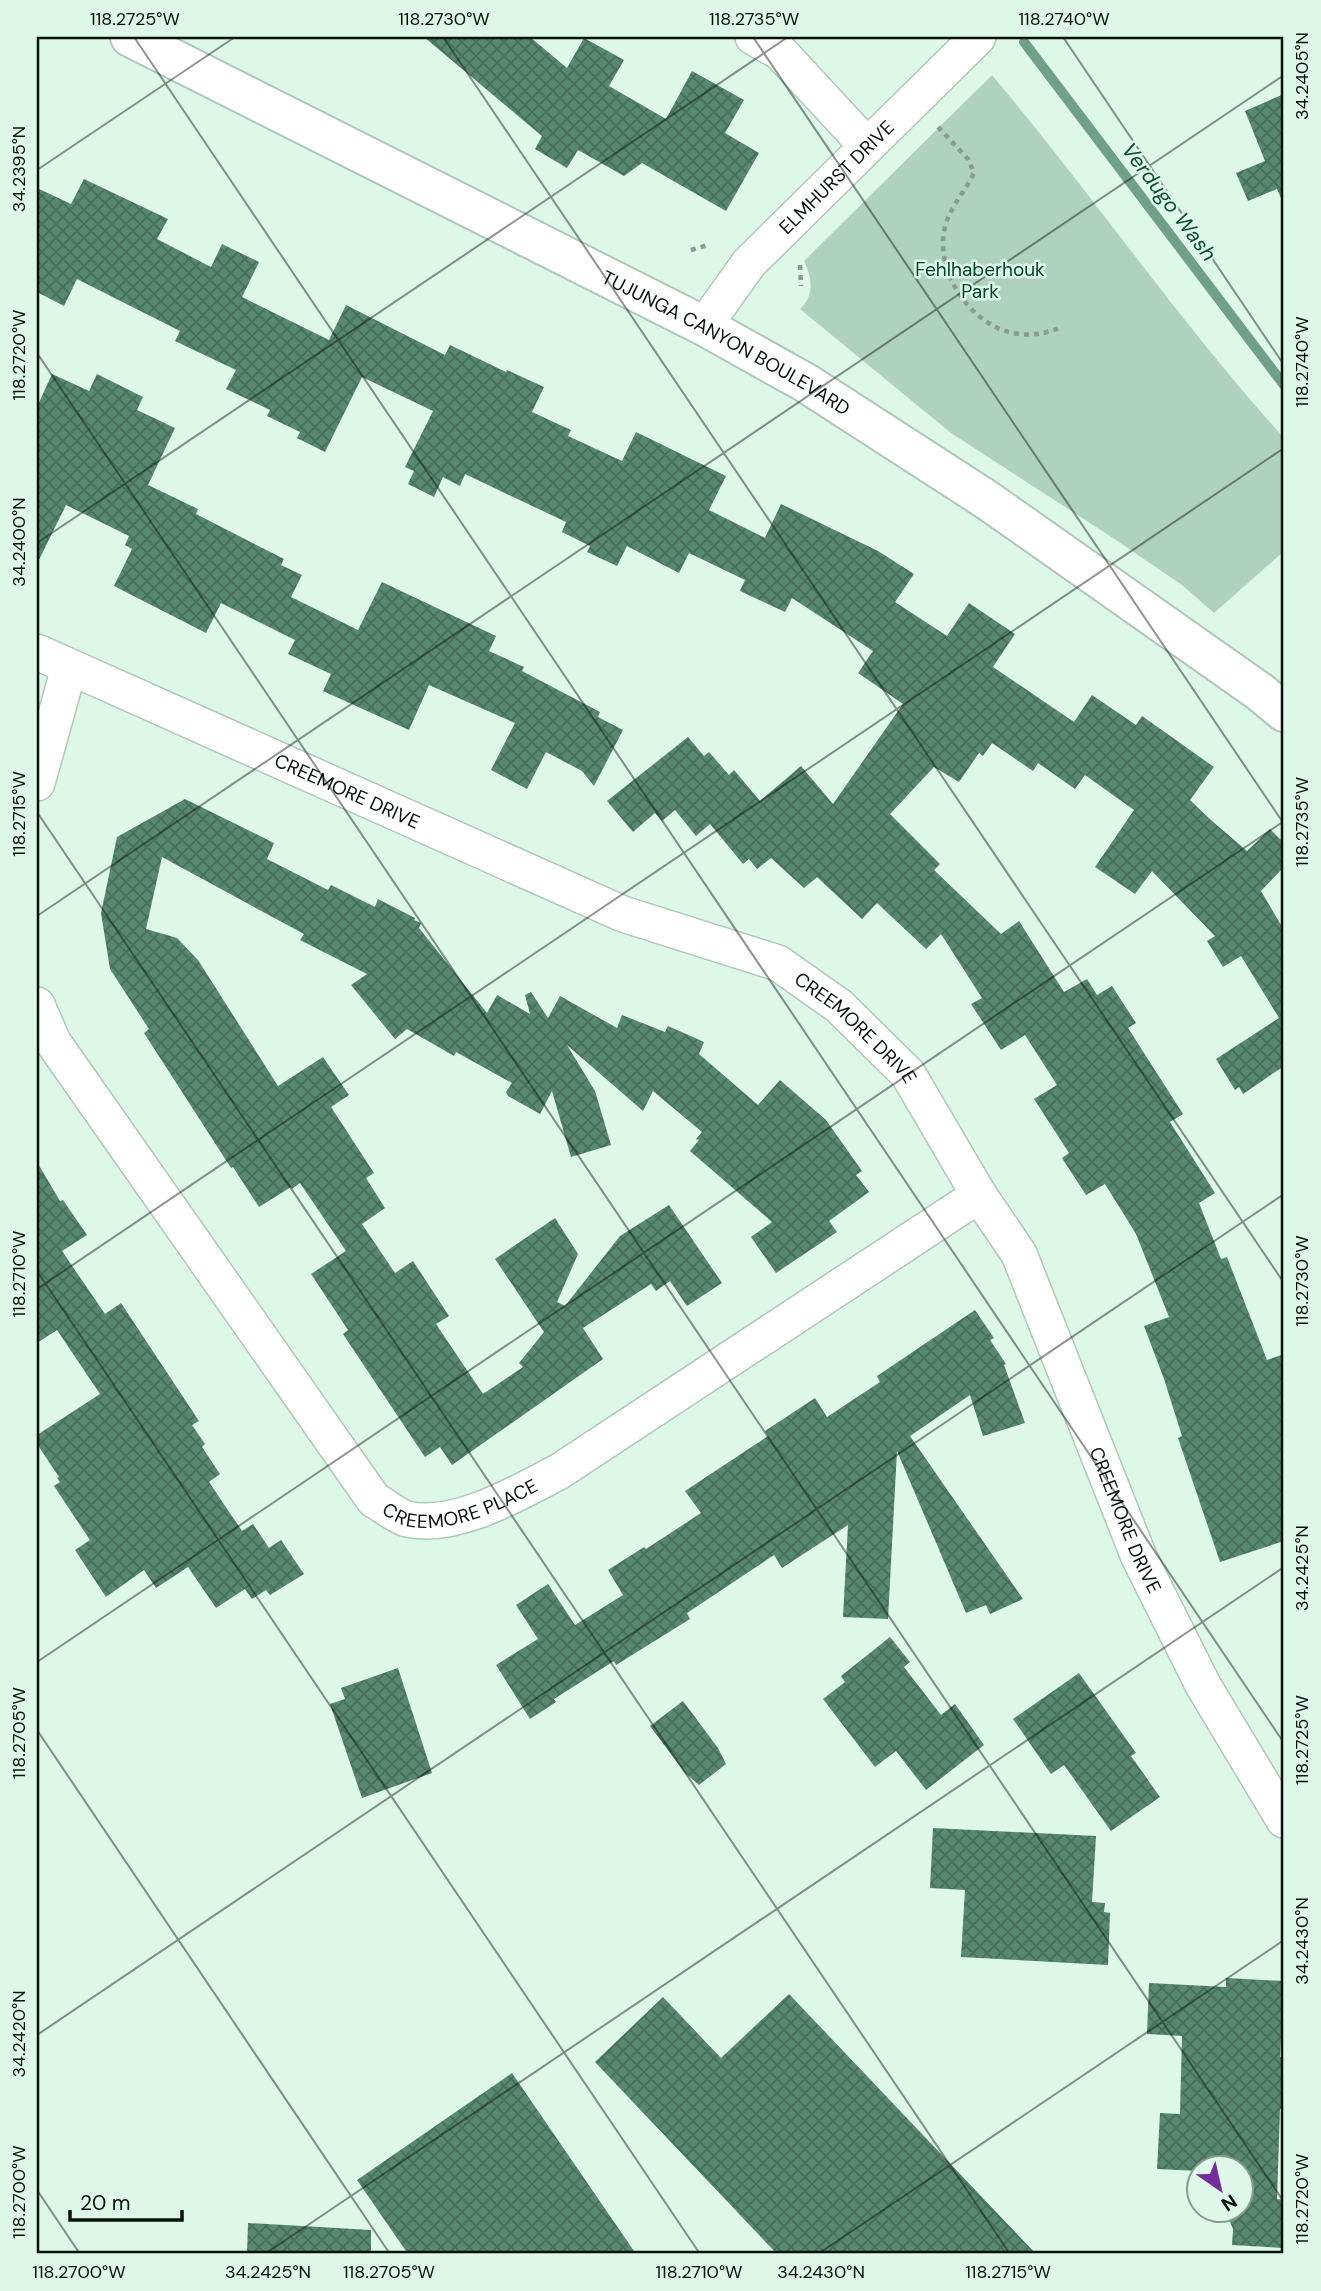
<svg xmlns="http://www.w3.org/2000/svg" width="1321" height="2291" viewBox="0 0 1321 2291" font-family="'DM Sans',sans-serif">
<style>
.park{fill:#aed2be}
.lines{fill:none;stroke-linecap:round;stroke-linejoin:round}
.stream{stroke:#70a087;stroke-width:10}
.building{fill:url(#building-cross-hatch)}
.minor-casing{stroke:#aec7b9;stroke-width:38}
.primary-casing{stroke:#aec7b9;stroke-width:42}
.path{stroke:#889c91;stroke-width:4.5;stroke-dasharray:5 5;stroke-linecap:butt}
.minor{stroke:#fff;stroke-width:35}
.primary{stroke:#fff;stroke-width:38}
.ticks{fill:none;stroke:#08110c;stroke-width:2;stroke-opacity:0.45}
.labels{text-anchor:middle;stroke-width:5;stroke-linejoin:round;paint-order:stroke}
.street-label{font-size:19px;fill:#08110c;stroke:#ddf7e9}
.park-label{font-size:19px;fill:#02452c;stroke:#ddf7e9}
.water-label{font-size:21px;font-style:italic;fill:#0e4d34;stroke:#ddf7e9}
.neatline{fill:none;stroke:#08110c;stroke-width:2.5}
.ticks-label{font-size:18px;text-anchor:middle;fill:#08110c}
</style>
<defs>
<pattern id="building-cross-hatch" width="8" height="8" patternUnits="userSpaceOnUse" patternTransform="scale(1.75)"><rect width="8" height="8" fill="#588870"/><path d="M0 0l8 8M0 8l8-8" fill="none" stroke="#476e5a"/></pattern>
</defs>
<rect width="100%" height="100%" fill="#ddf7e9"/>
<path class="park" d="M992,75C1092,194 1180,323 1284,438V551L1214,613L1182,585L1113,538L951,433L800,309C815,295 812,278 804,261Z"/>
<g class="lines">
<path class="stream" d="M1024,42L1284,385"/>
</g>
<path class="building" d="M424,37H530L567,68L584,38L624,60L609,86L666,119L692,71L744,100L725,133L759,153L726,211L642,163L624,176L578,150L567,168L535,149L542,136Z
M1284,94V205L1277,189L1248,201L1236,173L1265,161L1245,111Z
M84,179L168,219L157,239L211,267L222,244L259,262L242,297L329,340L346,305L445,355L450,345L506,372L507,370L544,387L532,412L571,430L568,436L622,461L636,432L726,476L709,510L765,538L781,504L878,551L914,574L895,602L947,636L969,603L1015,634L993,667L1074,722L1092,695L1136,725L1142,716L1214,767L1190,800L1212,821L1247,851L1270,829L1284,843V867L1261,891L1284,930V1066L1243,1094L1239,1087L1235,1090L1216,1059L1279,1018L1241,956L1223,967L1207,941L1215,936L1152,871L1135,894L1095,867L1134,810L1085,775L1075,789L1038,763L1033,771L992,743L983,756L979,753L959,782L934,767L890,814L940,864L934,870L1001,934L1019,921L1064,992L1087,979L1097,995L1112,986L1136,1023L1128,1028L1183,1114L1170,1122L1215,1193L1199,1203L1221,1259L1227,1257L1267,1360L1284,1354V1541L1220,1562L1178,1438L1182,1436L1164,1379L1144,1326L1169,1317L1136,1234L1105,1184L1086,1195L1062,1158L1069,1153L1034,1099L1057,1085L1025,1035L1001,1050L971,1004L982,998L941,934L926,949L877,903L862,919L817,877L804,888L771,858L757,869L749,859L743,864L710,824L696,836L675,810L662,821L655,813L633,832L607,801L688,737L704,756L709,752L729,775L734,770L760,801L801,766L833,804L903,704L858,673L873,651L792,598L785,612L740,591L745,580L689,553L679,573L627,546L617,566L587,552L590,546L562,532L566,522L465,474L460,486L443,477L434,497L408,484L414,471L405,467L433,411L362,377L325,452L297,438L300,432L267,416L270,410L226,389L236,370L175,341L180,331L77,279L64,306L37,292V188L71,204Z
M52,374L89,391L97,374L143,397L137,410L175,428L148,485L198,509L196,514L284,559L281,565L302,575L291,597L358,630L382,582L496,636L489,651L524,667L522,671L600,712L598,717L623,730L594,786L582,771L546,752L527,789L491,770L515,723L429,685L409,730L323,691L331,674L288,654L295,640L221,603L206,633L114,586L132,549L125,545L129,536L66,505L37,564V407Z
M185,799L274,843L267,859L328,890L331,885L375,907L378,899L415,918L414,920L421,923L419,928L487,1013L497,995L530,1014L525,995L531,992L548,1018L560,996L617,1028L622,1015L665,1032L668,1026L704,1042L699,1054L758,1105L780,1080L826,1120L862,1171L856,1175L869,1192L829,1221L837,1232L776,1273L751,1237L772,1222L690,1151L699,1140L696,1139L702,1132L653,1091L643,1111L567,1045L595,1091L611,1145L571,1157L552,1091L540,1114L508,1096L506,1092L512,1083L456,1052L454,1056L407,1029L395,1039L351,985L367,974L300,940L304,934L162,857L146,929L177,938L198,960L278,1086L323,1057L349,1095L331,1107L374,1173L366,1178L385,1208L362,1224L395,1273L413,1261L449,1316L436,1324L483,1394L523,1367L519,1363L544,1332L495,1259L555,1218L578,1254L557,1302L565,1306L620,1236L669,1205L722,1283L687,1306L670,1281L656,1291L651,1284L583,1328L603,1359L452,1465L440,1447L425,1457L343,1334L348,1330L311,1274L346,1251L300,1183L292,1189L291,1187L259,1207L233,1167L231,1168L144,1033L149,1029L110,969L101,913L117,837Z
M37,1162L60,1201L63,1200L87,1235L62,1251L105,1314L121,1303L199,1421L192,1425L205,1444L202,1447L220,1474L209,1482L242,1531L253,1524L269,1548L281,1540L304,1574L270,1595L266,1590L252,1599L245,1589L216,1608L188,1567L156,1588L144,1570L106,1597L75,1550L90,1540L54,1486L60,1482L57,1478L59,1477L37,1444V1435L100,1394L57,1330L37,1343Z
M975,1310L994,1338L990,1340L1006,1364L1004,1365L1025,1423L983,1436L970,1395L910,1436L1023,1599L990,1614L986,1605L966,1613L897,1451L888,1619L843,1617L848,1525L782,1568L774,1555L687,1613L690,1619L616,1665L614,1661L554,1699L556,1702L530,1719L496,1665L538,1639L516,1605L548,1584L575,1625L623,1595L608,1570L644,1547L646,1549L701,1513L685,1491L768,1436L765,1431L815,1398L827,1417L880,1382L877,1376Z
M890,1637L910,1662L904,1667L941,1715L955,1704L984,1745L926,1790L896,1751L875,1767L823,1699L845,1682L841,1676Z
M398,1668L432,1773L362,1798L330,1704L345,1699L341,1688Z
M1079,1673L1136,1753L1131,1756L1160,1797L1111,1831L1064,1765L1051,1774L1013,1719Z
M683,1701L718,1748L726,1764L699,1785L685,1773L650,1726Z
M933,1828L1096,1836L1092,1902L1105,1903L1104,1912L1110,1913L1108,1965L961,1957L965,1890L930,1888Z
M1226,1978L1284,1981L1280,2057H1284V2109H1280L1277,2199L1284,2200V2248L1232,2245L1233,2229L1225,2210H1241V2168H1199V2171L1157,2169L1160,2113L1180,2114L1182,2036L1147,2034L1149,1983L1226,1987Z
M789,1994L1036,2254H777L595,2062L663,1997L721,2058Z
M512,2073L636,2254H408L357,2180Z
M248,2223L371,2230V2254H247Z"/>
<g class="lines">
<defs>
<g id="minor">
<path d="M753,37L780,52L867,146"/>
<path id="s1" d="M704,326L749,263L978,37"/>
<path id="s2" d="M37,652L623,914L778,963L839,1006L908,1074L979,1195L1019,1254L1139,1557L1203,1685L1284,1820"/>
<path d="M37,783L69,668"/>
<path id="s3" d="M37,1005L53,1042L374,1500C384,1505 396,1516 407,1519C456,1530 518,1493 560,1471L979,1195"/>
</g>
<g id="primary">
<path id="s4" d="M130,37L704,326L806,383L987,500L1260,692L1284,712"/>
</g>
</defs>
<use href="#minor" class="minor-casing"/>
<use href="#primary" class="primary-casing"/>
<path class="path" d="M938,127L968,159L974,173C965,192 948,209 944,231C936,275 974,330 1020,334C1036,336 1048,332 1063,327
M691,250L708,245
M800,265L801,286"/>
<use href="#minor" class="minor"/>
<use href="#primary" class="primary"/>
</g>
<path class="ticks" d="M134,37L1284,1743M443,37L1284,1283M753,37L1284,824M1063,37L1284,365M37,170L235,37M37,353L1284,2202M37,543L788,37M37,812L1010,2254M37,916L1284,75M37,1271L700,2254M37,1289L1284,448M37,1662L1284,821M37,1730L390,2254M37,2035L1284,1194M37,2190L80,2254M265,2254L1284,1567M818,2254L1284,1940"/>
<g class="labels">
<g class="street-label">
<text dy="7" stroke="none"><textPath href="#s1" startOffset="200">ELMHURST DRIVE</textPath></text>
<text dy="7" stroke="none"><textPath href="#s4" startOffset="670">TUJUNGA CANYON BOULEVARD</textPath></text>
<text dy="7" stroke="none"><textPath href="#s2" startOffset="340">CREEMORE DRIVE</textPath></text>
<text dy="7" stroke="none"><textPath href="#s2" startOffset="906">CREEMORE DRIVE</textPath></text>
<text dy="7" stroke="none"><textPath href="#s3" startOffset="693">CREEMORE PLACE</textPath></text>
<text dy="7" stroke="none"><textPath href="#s2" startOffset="1474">CREEMORE DRIVE</textPath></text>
</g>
<g class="park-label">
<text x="980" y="276">Fehlhaberhouk<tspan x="980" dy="22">Park</tspan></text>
</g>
<g class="water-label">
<text transform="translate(1169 202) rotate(53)" y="7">Verdugo Wash</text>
</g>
</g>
<rect width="1321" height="2291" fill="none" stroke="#ddf7e9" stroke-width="77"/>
<g transform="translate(1220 2189) rotate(146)"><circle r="33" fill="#ddf7e9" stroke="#889b91" stroke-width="2"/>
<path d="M0-5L12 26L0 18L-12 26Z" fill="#762b9e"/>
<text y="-10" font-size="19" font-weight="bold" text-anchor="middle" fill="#08110c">N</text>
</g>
<path d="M70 2210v10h112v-10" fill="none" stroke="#08110c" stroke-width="3.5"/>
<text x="80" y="2210" font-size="21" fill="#08110c" stroke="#ddf7e9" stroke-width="5" paint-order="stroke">20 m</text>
<rect x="38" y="38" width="1244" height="2214" class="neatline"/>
<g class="ticks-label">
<text x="135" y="25">118.2725°W</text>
<text x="444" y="25">118.2730°W</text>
<text x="754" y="25">118.2735°W</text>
<text x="1064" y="25">118.2740°W</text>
<text transform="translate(1302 76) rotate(-90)" y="6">34.2405°N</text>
<text transform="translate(19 169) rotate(-90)" y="6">34.2395°N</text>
<text transform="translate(19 355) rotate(-90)" y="6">118.2720°W</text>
<text transform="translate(1302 362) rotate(-90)" y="6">118.2740°W</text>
<text transform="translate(19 542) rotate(-90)" y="6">34.2400°N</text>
<text transform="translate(19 814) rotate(-90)" y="6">118.2715°W</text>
<text transform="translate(1302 822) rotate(-90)" y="6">118.2735°W</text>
<text transform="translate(19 1274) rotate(-90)" y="6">118.2710°W</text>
<text transform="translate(1302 1281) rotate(-90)" y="6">118.2730°W</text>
<text transform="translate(1302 1568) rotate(-90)" y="6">34.2425°N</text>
<text transform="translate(19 1733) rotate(-90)" y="6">118.2705°W</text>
<text transform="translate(1302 1740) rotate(-90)" y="6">118.2725°W</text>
<text transform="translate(1302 1941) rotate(-90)" y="6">34.2430°N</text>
<text transform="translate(19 2034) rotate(-90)" y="6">34.2420°N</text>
<text transform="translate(19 2192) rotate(-90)" y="6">118.2700°W</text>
<text transform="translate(1302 2199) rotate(-90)" y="6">118.2720°W</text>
<text x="79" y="2278">118.2700°W</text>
<text x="268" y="2278">34.2425°N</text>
<text x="389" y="2278">118.2705°W</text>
<text x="699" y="2278">118.2710°W</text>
<text x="821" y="2278">34.2430°N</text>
<text x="1008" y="2278">118.2715°W</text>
</g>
</svg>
